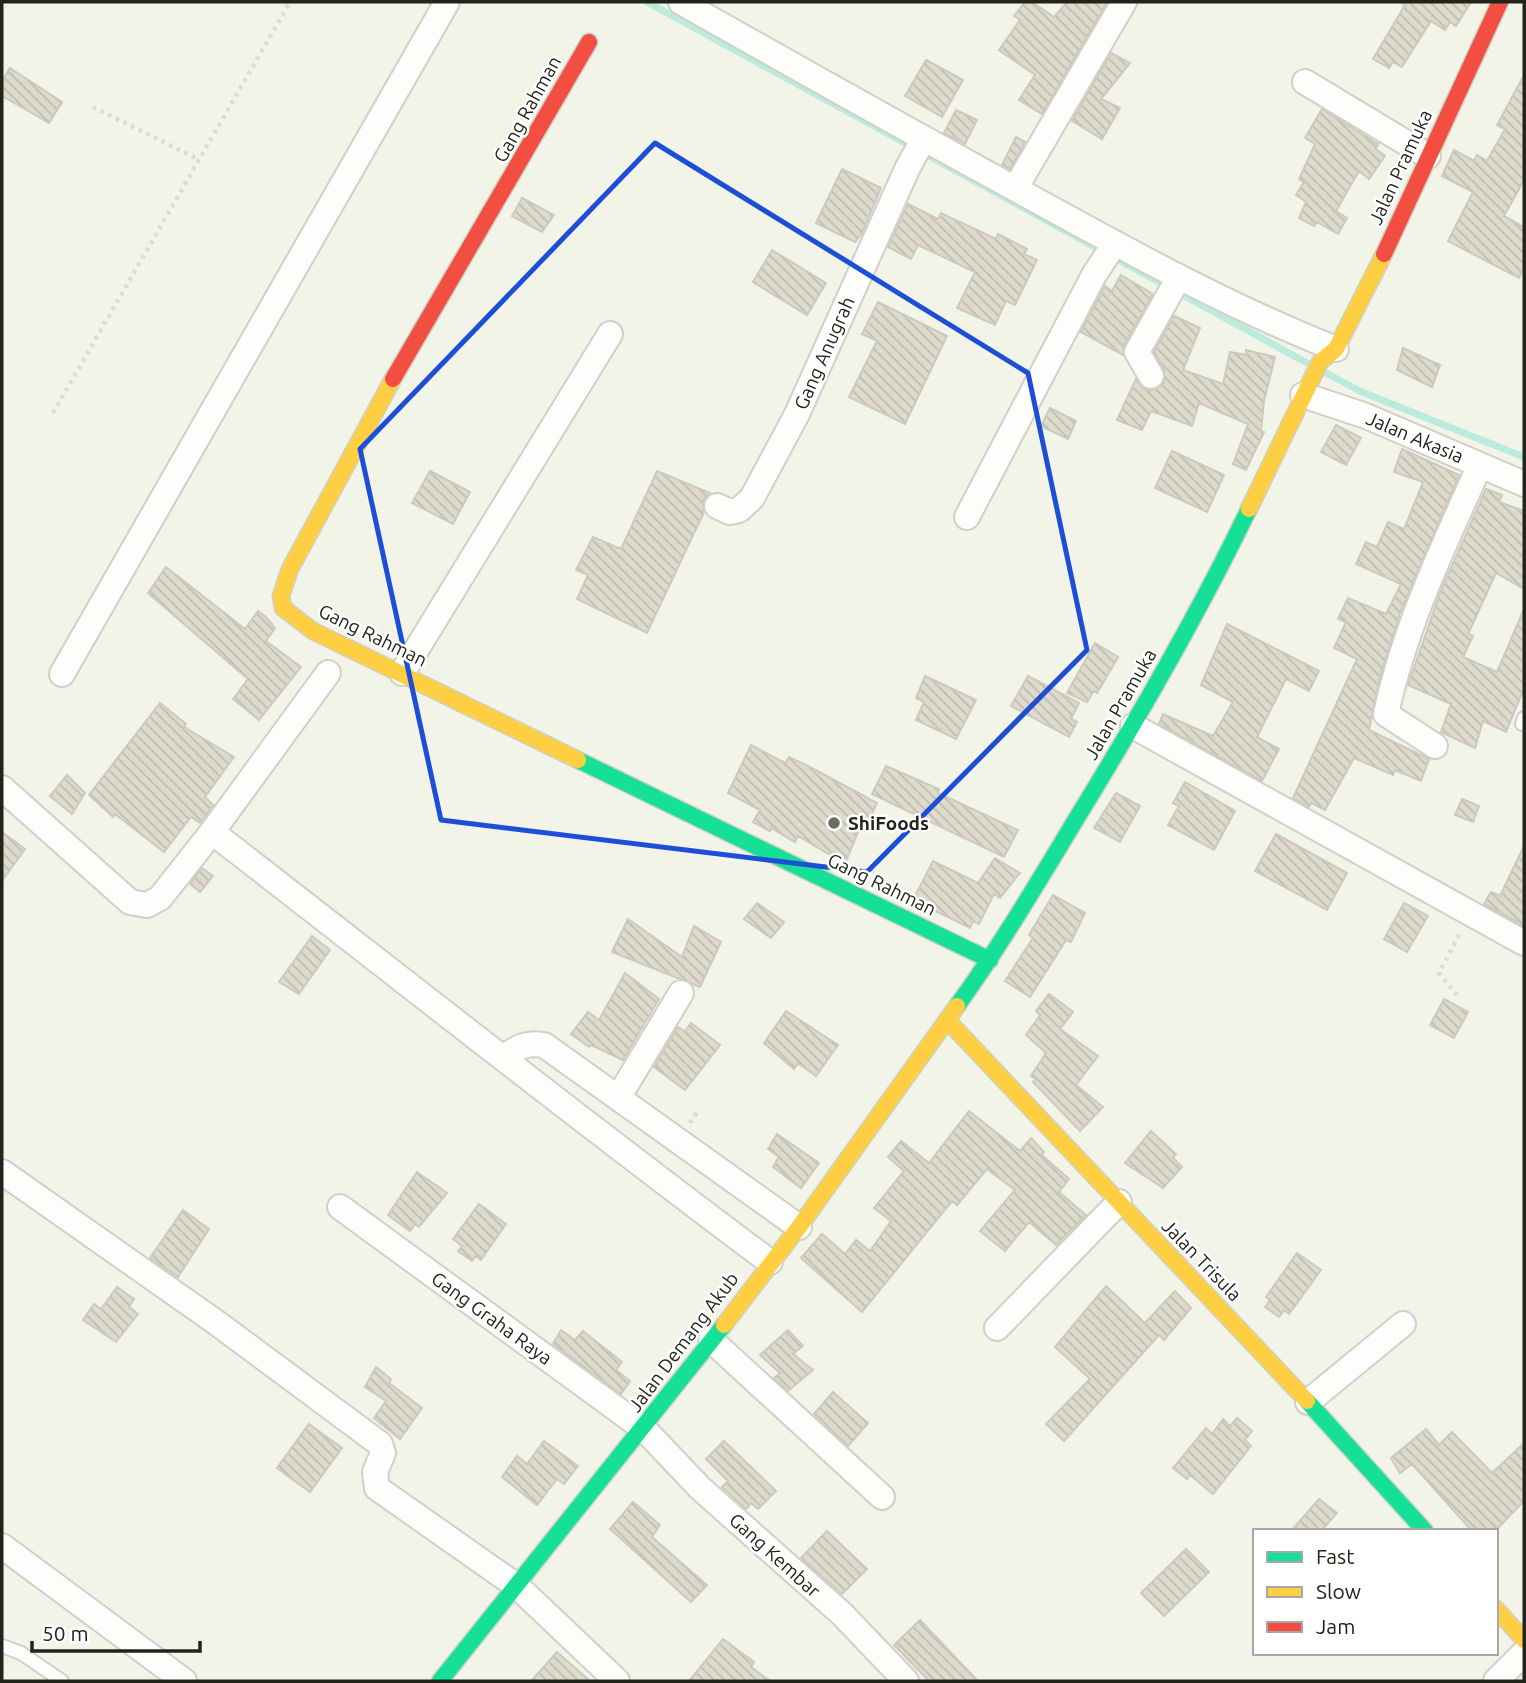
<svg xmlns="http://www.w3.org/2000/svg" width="1526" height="1683" viewBox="0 0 1526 1683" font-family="Ubuntu,sans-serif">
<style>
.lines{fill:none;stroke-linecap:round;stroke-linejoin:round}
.stream{stroke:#baebdd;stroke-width:7}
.building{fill:url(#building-back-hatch);stroke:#cacabf;stroke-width:2}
.lane-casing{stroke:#cfd1c7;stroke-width:16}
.street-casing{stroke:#cfd1c7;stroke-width:28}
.fast-casing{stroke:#cfd1c7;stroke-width:19}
.slow-casing{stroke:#cfd1c7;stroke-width:19}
.jam-casing{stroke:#cfd1c7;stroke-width:19}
.path{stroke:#dadbd7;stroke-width:4.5;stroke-dasharray:3.5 5;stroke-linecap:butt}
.lane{stroke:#fdfdfb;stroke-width:12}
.street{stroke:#fdfdfb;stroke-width:24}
.fast{stroke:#16e098;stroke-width:16}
.slow{stroke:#ffcf43;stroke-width:16}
.jam{stroke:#f24e42;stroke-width:16}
.marked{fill:none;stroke:#1d4ed8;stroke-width:5;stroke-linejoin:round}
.poi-dot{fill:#6a6d62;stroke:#fff;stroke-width:2.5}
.labels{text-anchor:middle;stroke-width:5;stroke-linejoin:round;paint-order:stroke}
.street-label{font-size:19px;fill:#22241b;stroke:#fff}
.poi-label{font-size:19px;font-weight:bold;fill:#22241b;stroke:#fff;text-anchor:start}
</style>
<defs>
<pattern id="building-back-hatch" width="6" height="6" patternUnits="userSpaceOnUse" patternTransform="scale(1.75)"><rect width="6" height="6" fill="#dfdbcc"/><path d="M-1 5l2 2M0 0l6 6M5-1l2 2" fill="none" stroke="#bfbcaf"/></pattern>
</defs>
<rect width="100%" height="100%" fill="#f1f4e7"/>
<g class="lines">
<path class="stream" d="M647,2L1309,364
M1326,373L1362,392L1524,457"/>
</g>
<path class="building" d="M1025,2H1032L1054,17L1067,2H1107L1042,114L1019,100L1035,75L999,50L1020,20L1014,16Z
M1400,2H1471L1456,26L1450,22L1445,30L1431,21L1402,67L1393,62L1389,68L1373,59L1405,5Z
M1111,53L1130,63L1101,99L1120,108L1102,139L1072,121Z
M926,60L963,80L942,117L905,96Z
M10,68L62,102L49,123L2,96V81Z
M1524,75V180L1504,216L1524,227V267L1519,278L1448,241L1473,192L1442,176L1454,150L1474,161L1477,155L1487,161L1505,129L1497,125Z
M1322,109L1378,144L1376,149L1385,156L1369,179L1359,171L1336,211L1347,218L1338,234L1317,222L1314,226L1299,218L1306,202L1296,195L1304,182L1299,179L1315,144L1305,138Z
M956,110L977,120L965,144L944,133Z
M1016,137L1025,142L1010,169L1002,165Z
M842,169L881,188L862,233L855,242L816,223Z
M522,198L554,215L542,232L512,216Z
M908,204L938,219L941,213L996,239L998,234L1027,249L1024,254L1037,260L1015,305L1006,301L995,325L957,308L975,272L918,245L911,259L888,247Z
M772,250L826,283L807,315L753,282Z
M1121,275L1153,294L1124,345L1123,355L1081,332L1105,286L1112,291Z
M878,302L947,336L905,424L849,397L877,341L862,334Z
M1174,316L1200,328L1183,370L1223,384L1230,352L1246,355V350L1275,357L1264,401L1261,431L1264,432L1246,470L1233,464L1248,424L1199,403L1192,426L1151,411L1142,430L1117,420L1136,379L1143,388L1150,391L1164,383V369L1154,352Z
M1403,348L1440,365L1432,387L1397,370Z
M1050,408L1076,421L1068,439L1041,426Z
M1336,425L1361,438L1346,465L1321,452Z
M1402,449L1459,475L1400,613L1380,677L1369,730L1429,759L1421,781L1395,770L1393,775L1354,758L1325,810L1311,803L1309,807L1293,798L1357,659L1334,648L1346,622L1338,619L1348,598L1386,614L1401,584L1356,564L1366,542L1377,547L1388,522L1404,529L1423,482L1394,472Z
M1172,451L1224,475L1207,512L1155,488Z
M430,471L470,492L453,524L412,503Z
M657,471L710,493L703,500L704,512L647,633L577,599L588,575L576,570L593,537L621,549Z
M1486,489L1502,495L1499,502L1524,511V589L1496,573L1468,634L1473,636L1463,657L1497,672L1524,609V688L1506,732L1483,721L1475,748L1441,732L1451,704L1408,685L1440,593Z
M166,567L245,629L258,611L266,617L275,628L266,641L301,667L259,720L233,699L248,679L148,593Z
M1227,624L1319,671L1309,691L1286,679L1257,737L1279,749L1262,781L1159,724L1163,714L1213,736L1233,702L1201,685Z
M1095,643L1118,657L1097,693L1094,691L1087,702L1067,693Z
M925,676L976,700L956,739L916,720L924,702L916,698Z
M1028,676L1079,703L1071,719L1077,722L1069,737L1011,706Z
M160,703L186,724L184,727L234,757L205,797L213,805L200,823L191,817L164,852L115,814L113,817L89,795Z
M751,745L785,763L789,757L808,766L877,803L869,820L864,817L847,859L832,852L830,855L798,836L795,842L771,828L770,831L753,822L760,810L728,793Z
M886,766L939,789L938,793L1018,830L1004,857L872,794Z
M67,775L85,793L72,814L50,796Z
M1185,782L1235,811L1214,850L1168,825L1179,806L1173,803Z
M1116,793L1140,806L1120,842L1094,828Z
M1462,799L1479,806L1473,822L1455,815Z
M2,832L25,849L2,881Z
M1276,834L1347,873L1327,910L1255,871Z
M1524,846V926L1484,904L1491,892L1500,896Z
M995,858L1020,873L1000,898L994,894L979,924L973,921L970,928L913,900L933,861L978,883Z
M202,868L213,876L200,892L190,884Z
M1053,895L1085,913L1071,942L1066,940L1030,997L1005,981L1033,938L1029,935Z
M757,903L784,922L771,938L744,919Z
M1404,903L1428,916L1407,952L1384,939Z
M628,919L682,957L694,926L721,942L700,987L612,952Z
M312,936L330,950L299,994L279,982Z
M625,973L659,999L623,1060L591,1045L589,1047L571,1034L588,1012L599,1020Z
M1049,994L1073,1012L1060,1029L1098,1056L1076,1085L1103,1107L1080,1131L1033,1082L1036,1079L1031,1076L1046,1053L1026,1035L1040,1015L1036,1011Z
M1444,999L1468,1012L1454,1038L1430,1025Z
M786,1011L838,1045L816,1076L798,1063L794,1069L764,1043Z
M691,1023L720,1045L685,1090L654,1067L678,1027L685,1031Z
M969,1111L1020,1151L1031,1138L1044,1152L1042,1155L1069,1179L1059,1192L1086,1215L1056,1245L1029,1222L1005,1251L980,1231L1015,1190L987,1169L957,1205L952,1201L862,1312L801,1258L822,1234L845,1254L856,1240L870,1251L891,1221L874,1208L904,1171L888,1157L901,1141L929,1163Z
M1151,1131L1176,1154L1173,1158L1182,1167L1163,1188L1125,1163Z
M777,1134L819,1163L801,1188L773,1167L779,1157L768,1149Z
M417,1172L447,1193L419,1227L415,1224L410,1231L388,1215Z
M479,1204L506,1224L481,1260L476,1256L472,1261L458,1251L462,1246L453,1239Z
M183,1210L209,1229L178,1277L150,1258Z
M1297,1253L1321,1270L1289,1314L1284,1310L1279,1317L1265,1307L1270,1300L1266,1297Z
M1106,1286L1145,1323L1175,1291L1191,1308L1164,1340L1159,1335L1064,1441L1046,1424L1090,1379L1055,1347Z
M117,1287L134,1299L129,1307L138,1314L116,1342L83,1320L94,1304L101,1309Z
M561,1330L575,1340L583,1331L622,1362L616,1370L630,1381L621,1394L553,1344Z
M788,1330L803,1346L793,1354L813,1370L788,1391L774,1378L780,1373L760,1355Z
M376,1367L391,1379L389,1383L422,1408L400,1439L374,1418L386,1401L365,1387Z
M833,1392L868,1423L848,1446L814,1414Z
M1237,1418L1252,1431L1245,1440L1251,1446L1213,1494L1190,1475L1187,1479L1173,1468L1206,1428L1212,1434L1223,1419L1230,1426Z
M309,1424L342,1448L310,1492L277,1468Z
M1426,1429L1439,1445L1452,1432L1492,1473L1524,1443V1501L1495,1531H1472L1412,1464L1400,1473L1391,1458Z
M544,1441L578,1466L564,1484L557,1479L537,1505L502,1477L517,1456L527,1464Z
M724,1441L776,1491L758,1509L751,1503L746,1509L722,1487L728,1481L706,1459Z
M1319,1499L1337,1513L1321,1531H1291Z
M633,1502L660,1525L652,1537L707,1585L691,1602L610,1529Z
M827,1531L867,1569L842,1594L801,1558Z
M1186,1549L1209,1572L1164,1616L1141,1593Z
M920,1620L978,1681H929L894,1645Z
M723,1639L754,1662L751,1667L770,1681H689Z
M557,1652L590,1681H531Z"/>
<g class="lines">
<defs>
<path id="lane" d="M1522,724L1524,718
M2,1646L21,1653L62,1681"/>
<path id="street" d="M681,2C797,68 915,134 1032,198C1132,253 1230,307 1336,349
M1305,82L1428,156
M1015,189L1124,2
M1151,376L1137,352L1179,277
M1303,395L1366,416L1524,484
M717,506L730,512L739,510L752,498L797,414L908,167L923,140
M967,517L1094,275L1115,243
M402,673L610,334
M62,674L447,2
M1133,726L1524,943
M1435,746L1386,714C1405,626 1443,547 1480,465
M2,788L130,902L147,905L160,898L212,832L328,673
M212,832C398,976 582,1122 770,1262
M504,1057C518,1047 526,1042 544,1045L799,1227
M618,1098L681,993
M2,1172L217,1323L380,1444L383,1453L375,1472L377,1488L518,1587L617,1681
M340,1207L644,1429L700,1488L842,1614L906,1681
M997,1328L1119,1202
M711,1340L882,1497
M1308,1402L1403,1324
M2,1546L184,1681
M1496,1681L1524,1653"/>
<path id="fast" d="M578,760L990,960
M957,1006C1000,946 1037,884 1075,821C1137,720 1197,617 1249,509
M1307,1401L1425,1531
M440,1681L724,1325"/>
<path id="slow" d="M393,379L290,569L281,596L283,608L313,631L578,760
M1249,509L1320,362L1336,349L1384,254
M947,1020L1307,1401
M724,1325L799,1227L957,1006
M1496,1609L1524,1640"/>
<path id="jam" d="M1384,254L1500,2
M393,379L589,42"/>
</defs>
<use href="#lane" class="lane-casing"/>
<use href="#street" class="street-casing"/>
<use href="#fast" class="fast-casing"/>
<use href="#slow" class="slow-casing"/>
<use href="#jam" class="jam-casing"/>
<path class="path" d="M93,107L198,159
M53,413L290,2
M1457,995L1439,973L1460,933
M690,1123L699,1109"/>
<use href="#lane" class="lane"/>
<use href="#street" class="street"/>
<use href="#fast" class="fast"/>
<use href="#slow" class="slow"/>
<use href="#jam" class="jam"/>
</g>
<path class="marked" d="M655,143L1028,373L1087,650L867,872L441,820L360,449Z"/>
<circle class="poi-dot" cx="834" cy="823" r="7"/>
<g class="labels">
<g class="street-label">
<text transform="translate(527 109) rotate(-61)" y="7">Gang Rahman</text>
<text transform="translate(1400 167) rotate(-65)" y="7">Jalan Pramuka</text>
<text transform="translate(824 353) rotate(-66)" y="7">Gang Anugrah</text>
<text transform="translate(1415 437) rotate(23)" y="7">Jalan Akasia</text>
<text transform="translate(373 635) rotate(26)" y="7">Gang Rahman</text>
<text transform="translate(1120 704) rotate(-60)" y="7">Jalan Pramuka</text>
<text transform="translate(882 884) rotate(26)" y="7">Gang Rahman</text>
<text transform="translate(1202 1260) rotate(46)" y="7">Jalan Trisula</text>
<text transform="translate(492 1318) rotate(36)" y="7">Gang Graha Raya</text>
<text transform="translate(683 1342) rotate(-53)" y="7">Jalan Demang Akub</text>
<text transform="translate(775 1555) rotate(42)" y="7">Gang Kembar</text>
</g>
<g class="poi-label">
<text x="848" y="830">ShiFoods</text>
</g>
</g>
<rect width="1526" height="1683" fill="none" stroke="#22241b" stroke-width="7"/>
<rect x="1253" y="1529" width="245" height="126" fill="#ffffff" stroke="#a7a7a4" stroke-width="2"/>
<rect x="1267" y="1552" width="35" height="10" fill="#16e098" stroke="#a7a7a4" stroke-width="2"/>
<text x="1316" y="1564" font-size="21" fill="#22241b">Fast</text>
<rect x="1267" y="1587" width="35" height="10" fill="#ffcf43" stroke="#a7a7a4" stroke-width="2"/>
<text x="1316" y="1599" font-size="21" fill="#22241b">Slow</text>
<rect x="1267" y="1622" width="35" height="10" fill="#f24e42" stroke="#a7a7a4" stroke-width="2"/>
<text x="1316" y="1634" font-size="21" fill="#22241b">Jam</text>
<path d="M32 1641v10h168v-10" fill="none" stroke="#22241b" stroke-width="3.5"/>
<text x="42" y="1641" font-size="21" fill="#22241b" stroke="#ffffff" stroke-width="5" paint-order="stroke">50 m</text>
</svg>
